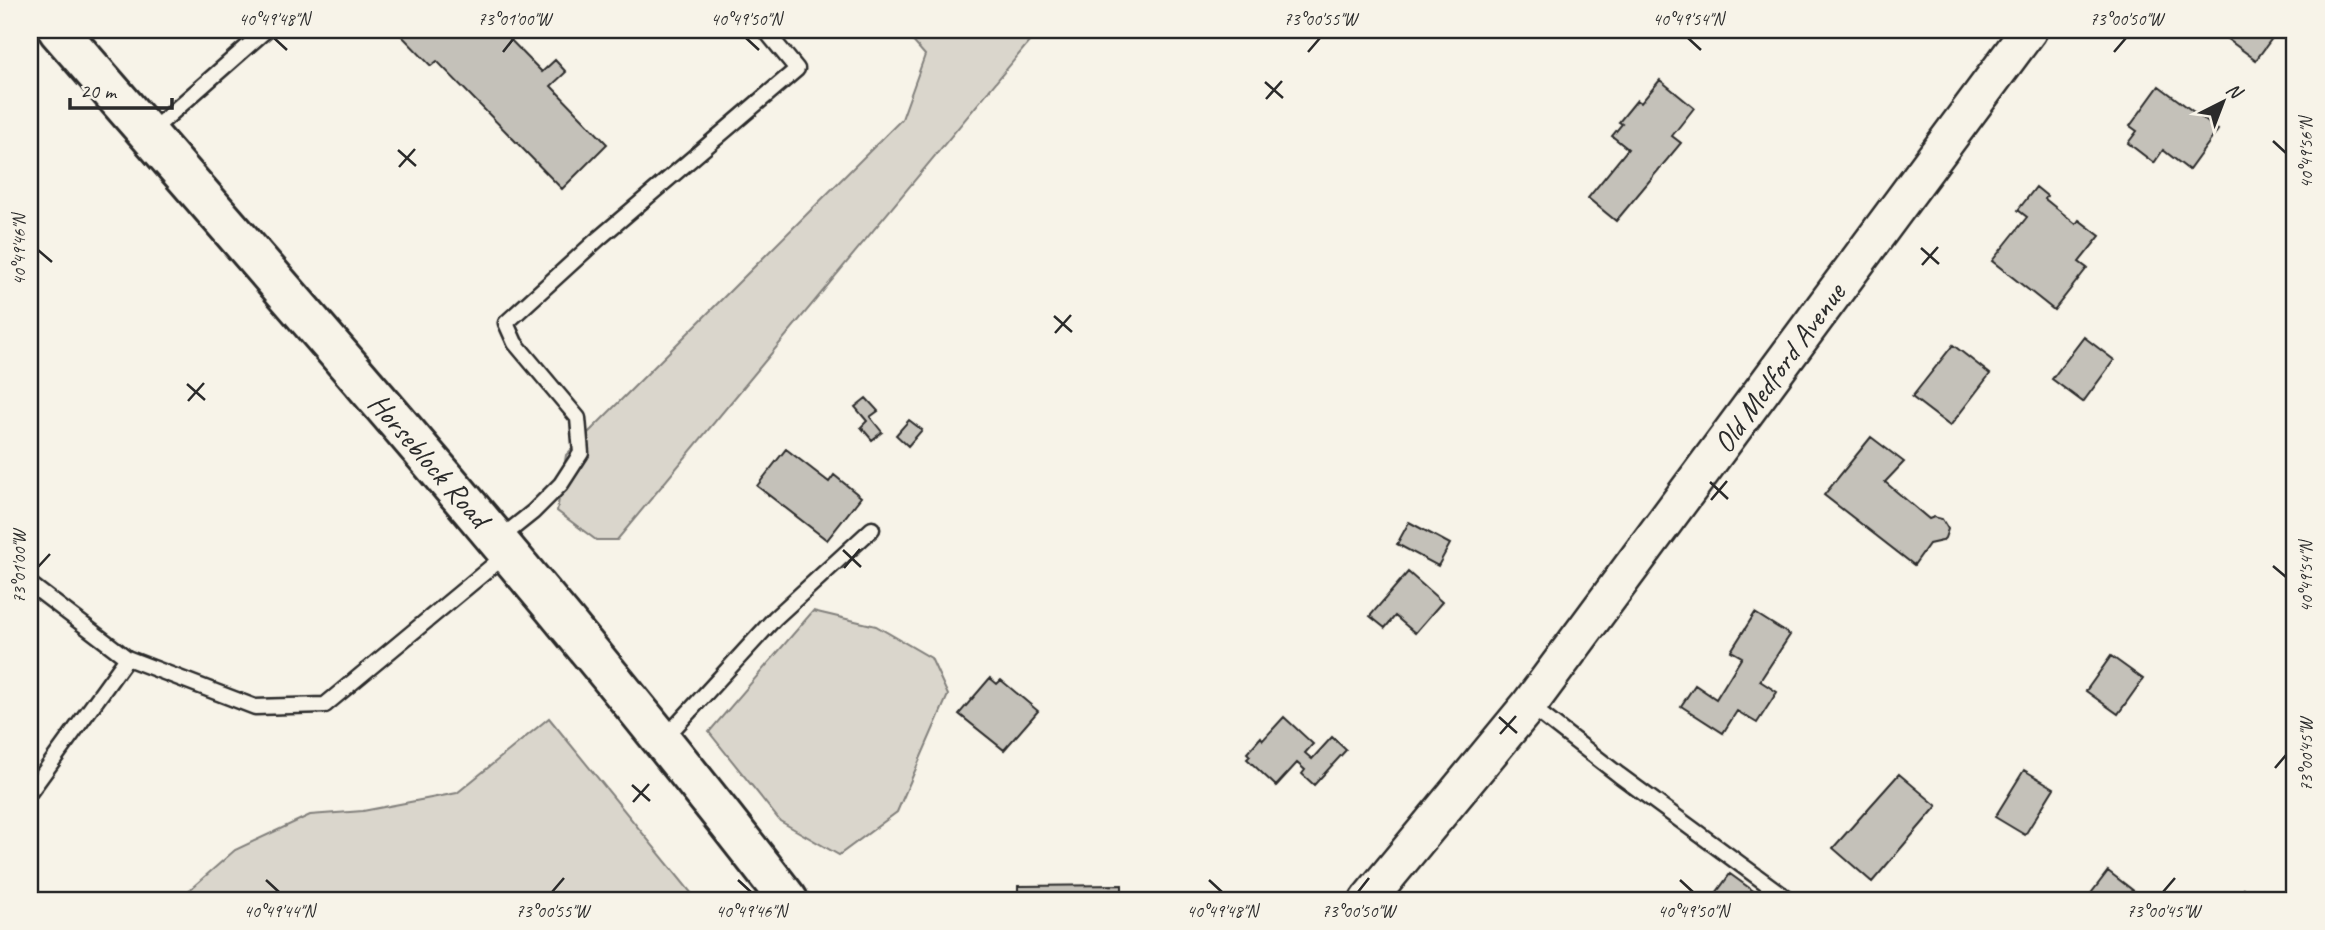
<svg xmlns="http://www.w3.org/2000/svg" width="2325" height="930" viewBox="0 0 2325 930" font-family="Caveat,sans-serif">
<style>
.green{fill:#dad6cc;stroke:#82807c;stroke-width:2}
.building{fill:#c4c1b9;stroke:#2b2b2b;stroke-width:2}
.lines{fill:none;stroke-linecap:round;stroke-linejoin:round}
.service-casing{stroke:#2b2b2b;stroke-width:19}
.tertiary-casing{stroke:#2b2b2b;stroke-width:40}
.primary-casing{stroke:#2b2b2b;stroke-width:44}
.service{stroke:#f7f3e8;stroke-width:14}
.tertiary{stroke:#f7f3e8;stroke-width:35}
.primary{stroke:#f7f3e8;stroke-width:38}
.ticks{fill:none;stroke:#2b2b2b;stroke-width:2.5}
.labels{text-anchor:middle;stroke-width:7;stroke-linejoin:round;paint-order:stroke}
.street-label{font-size:30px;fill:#2b2b2b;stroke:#f7f3e8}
.neatline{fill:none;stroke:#2b2b2b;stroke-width:2.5}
.ticks-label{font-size:18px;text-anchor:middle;fill:#2b2b2b}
</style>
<rect width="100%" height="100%" fill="#f7f3e8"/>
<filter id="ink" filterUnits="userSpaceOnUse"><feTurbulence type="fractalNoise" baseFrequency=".0143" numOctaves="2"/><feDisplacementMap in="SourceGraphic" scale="14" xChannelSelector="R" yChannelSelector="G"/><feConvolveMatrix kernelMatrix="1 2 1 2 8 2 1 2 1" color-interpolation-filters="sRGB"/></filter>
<g filter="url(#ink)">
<path class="green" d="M903,30H1039L617,540H596L557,511L566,455L902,119L925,55Z
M813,611L876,626L931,658L948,695L897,812L839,855L780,821L709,732Z
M549,718L697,900H178L235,850L310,815L363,811L457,793Z"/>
<path class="building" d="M396,30H501L542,72L555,60L566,72L551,86L607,144L562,189L437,61L431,66Z
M2215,30H2278L2256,60Z
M1660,80L1694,108L1672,136L1681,143L1616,221L1588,198L1628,149L1612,136L1622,124L1619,122L1637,100L1641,103Z
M2159,86L2218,130L2189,170L2163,150L2154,163L2128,143L2137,131L2130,126Z
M2036,187L2047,196L2045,199L2076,224L2079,220L2100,236L2079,262L2087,268L2054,310L1992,261L2027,217L2018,210Z
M2084,337L2114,360L2083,402L2052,379Z
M1953,345L1990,374L1950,426L1912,397Z
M866,398L878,411L870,417L882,432L872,440L861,427L867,421L855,407Z
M909,420L922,430L908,446L896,435Z
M1871,437L1904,462L1885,482L1929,519L1934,517L1942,519L1948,529L1945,538L1942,541L1929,544L1914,565L1824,495Z
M786,449L829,482L834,475L861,497L827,540L757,486Z
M1409,522L1450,544L1438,566L1397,544Z
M1408,572L1442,602L1415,633L1395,616L1385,628L1370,616Z
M1755,613L1790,635L1760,681L1777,692L1757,723L1737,711L1723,733L1681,706L1695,685L1716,699L1742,657L1731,651Z
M2111,656L2143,679L2118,714L2086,691Z
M990,678L997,684L1001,680L1038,711L1004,750L959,714Z
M1284,717L1313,744L1305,753L1312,759L1332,737L1346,750L1314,785L1302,774L1305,770L1297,763L1276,786L1247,759L1250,756L1247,753L1261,737L1263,740Z
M2024,770L2054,788L2025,835L1995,817Z
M1899,774L1937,806L1872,882L1833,848Z
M2108,871L2135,892L2128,900H2086Z
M1730,874L1766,900H1711Z
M1122,885V900H1018V886Z
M2244,889L2256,898L2259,894L2268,900H2236Z"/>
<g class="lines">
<defs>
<path id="service" d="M149,133L266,30
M498,540L533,512L561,484L581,453L578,418L515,343L506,323L598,239L797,69L765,30
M30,584L127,658
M1529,705L1619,775L1789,900
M664,739L775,618L872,529
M30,792L127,658L255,707L325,705L508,553"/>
<path id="tertiary" d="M1368,900L1529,705L2029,30"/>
<path id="primary" d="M58,30C306,316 557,600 788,900"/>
</defs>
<use href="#service" class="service-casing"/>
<use href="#tertiary" class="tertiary-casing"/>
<use href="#primary" class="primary-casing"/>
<use href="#service" class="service"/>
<use href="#tertiary" class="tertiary"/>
<use href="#primary" class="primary"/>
</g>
</g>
<path class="ticks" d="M274,38L287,50M746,38L759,50M1688,38L1701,50M503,52L514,38M1308,52L1320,38M2114,52L2126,38M1265,82L1283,98M1266,99L1282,81M2273,141L2286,153M398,150L416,166M399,167L415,149M1921,248L1939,264M38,250L52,262M1922,265L1938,247M1054,316L1072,332M1055,333L1071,315M187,384L205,400M188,401L204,383M1710,482L1728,499M1711,500L1727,481M843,550L861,567M2273,566L2286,577M38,567L50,554M844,568L860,549M1499,717L1517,733M1500,734L1516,716M2275,768L2286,755M632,785L650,801M633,802L649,784M266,880L279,892M738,880L751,892M1209,880L1222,892M1680,880L1693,892M552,892L564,878M1358,892L1369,878M2163,892L2175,878"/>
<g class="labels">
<g class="street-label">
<text transform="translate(1779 368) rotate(-54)" y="10">Old Medford Avenue</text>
<text transform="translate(429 460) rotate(49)" y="10">Horseblock Road</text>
</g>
</g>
<rect width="2325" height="930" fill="none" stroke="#f7f3e8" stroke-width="77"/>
<g transform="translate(2223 102) rotate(42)" stroke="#f7f3e8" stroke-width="5" paint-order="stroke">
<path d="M0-5L12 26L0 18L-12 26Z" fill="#2b2b2b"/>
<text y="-10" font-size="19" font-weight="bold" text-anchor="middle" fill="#2b2b2b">N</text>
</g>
<path d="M70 98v10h102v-10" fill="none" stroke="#2b2b2b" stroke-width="3.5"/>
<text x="80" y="98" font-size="21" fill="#2b2b2b" stroke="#f7f3e8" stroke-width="5" paint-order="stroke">20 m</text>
<rect x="38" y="38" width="2248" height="854" class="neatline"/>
<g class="ticks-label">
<text x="274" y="25">40°49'48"N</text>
<text x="514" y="25">73°01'00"W</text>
<text x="746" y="25">40°49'50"N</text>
<text x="1320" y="25">73°00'55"W</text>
<text x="1688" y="25">40°49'54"N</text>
<text x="2126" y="25">73°00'50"W</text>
<text transform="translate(2306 153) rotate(-90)" y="6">40°49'56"N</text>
<text transform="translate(19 250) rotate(-90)" y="6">40°49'46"N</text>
<text transform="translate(19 567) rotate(-90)" y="6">73°01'00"W</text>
<text transform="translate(2306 577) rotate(-90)" y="6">40°49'54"N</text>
<text transform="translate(2306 755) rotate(-90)" y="6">73°00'45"W</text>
<text x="279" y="917">40°49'44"N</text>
<text x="552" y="917">73°00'55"W</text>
<text x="751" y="917">40°49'46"N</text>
<text x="1222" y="917">40°49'48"N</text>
<text x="1358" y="917">73°00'50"W</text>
<text x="1693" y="917">40°49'50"N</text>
<text x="2163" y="917">73°00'45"W</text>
</g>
</svg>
